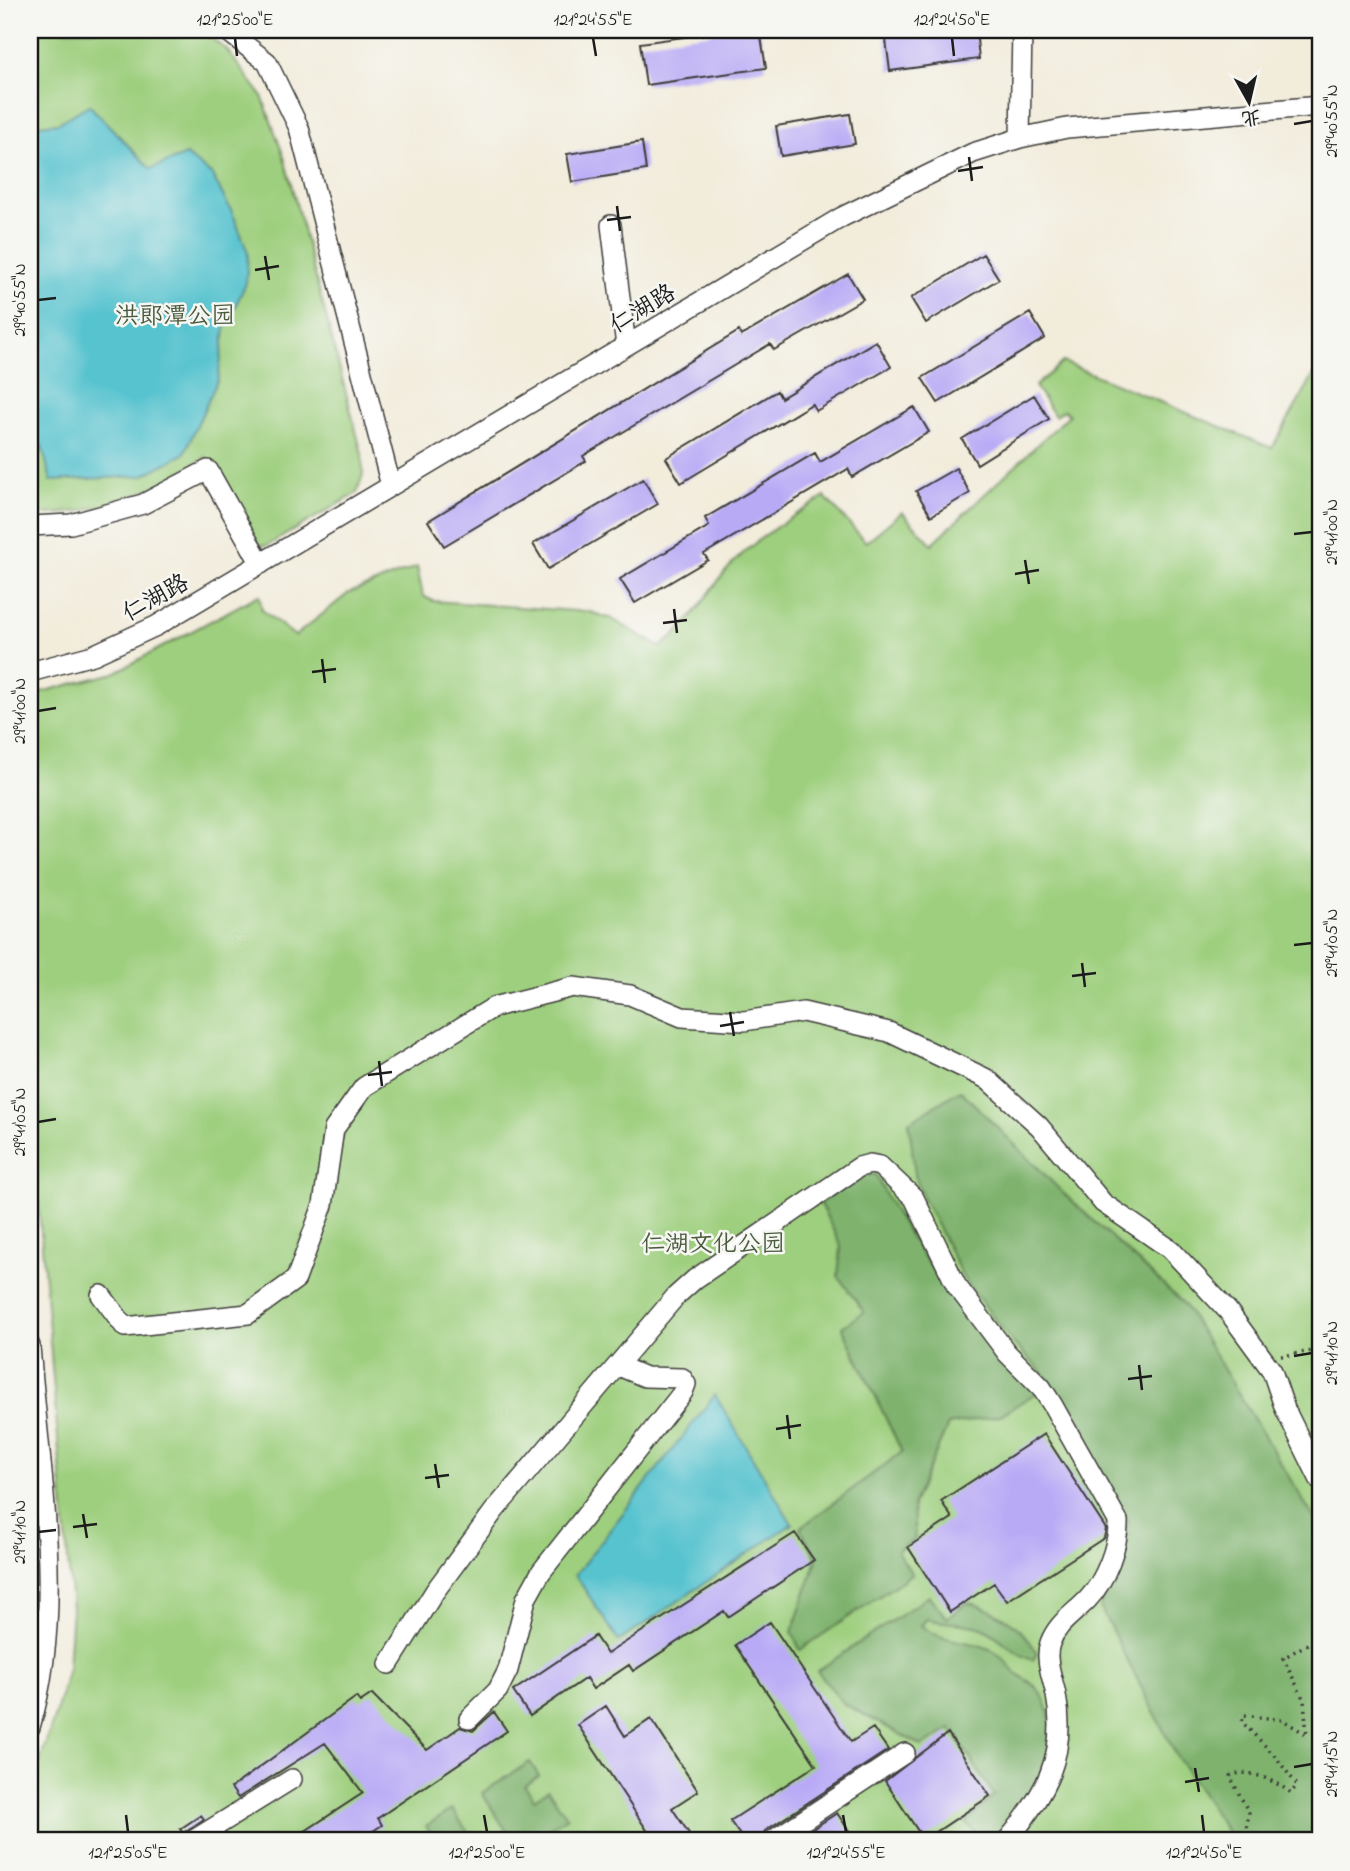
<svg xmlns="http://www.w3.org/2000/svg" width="1350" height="1871" viewBox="0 0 1350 1871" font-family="'Indie Flower','LXGW WenKai TC',sans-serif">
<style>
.green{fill:#9ecf7e;stroke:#5d764d;stroke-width:2}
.forest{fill:#7eb26d;stroke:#4d6744;stroke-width:2}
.water{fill:#57c3cf;stroke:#3a7076;stroke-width:2}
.building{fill:#b9aaf6}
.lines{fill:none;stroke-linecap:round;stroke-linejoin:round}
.minor-casing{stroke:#3c3b39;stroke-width:22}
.path{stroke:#3c3b39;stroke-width:3.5;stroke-dasharray:2 5;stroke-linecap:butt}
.minor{stroke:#fff;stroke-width:19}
.ticks{fill:none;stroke:#1c1c1c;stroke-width:2.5}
.labels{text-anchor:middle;stroke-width:5;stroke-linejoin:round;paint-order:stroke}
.street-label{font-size:24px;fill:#1c1c1c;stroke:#f6f6f2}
.park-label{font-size:24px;fill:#4a5b3e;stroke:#f6f6f2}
.neatline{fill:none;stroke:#1c1c1c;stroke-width:2.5}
.ticks-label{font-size:18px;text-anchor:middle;fill:#1c1c1c}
</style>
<rect width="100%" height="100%" fill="#f6f6f2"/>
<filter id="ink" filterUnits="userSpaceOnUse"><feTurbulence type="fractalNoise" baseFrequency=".0143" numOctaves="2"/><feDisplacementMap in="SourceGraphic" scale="14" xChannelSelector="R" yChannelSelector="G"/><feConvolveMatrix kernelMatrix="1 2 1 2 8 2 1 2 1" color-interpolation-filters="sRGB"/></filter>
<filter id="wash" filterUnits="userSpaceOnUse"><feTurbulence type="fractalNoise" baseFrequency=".00686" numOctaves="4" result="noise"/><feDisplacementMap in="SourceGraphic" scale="28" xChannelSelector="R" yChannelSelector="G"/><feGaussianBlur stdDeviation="1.57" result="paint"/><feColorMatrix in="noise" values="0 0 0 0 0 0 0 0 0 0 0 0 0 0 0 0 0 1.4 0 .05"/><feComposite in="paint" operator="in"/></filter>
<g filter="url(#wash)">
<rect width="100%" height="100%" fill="#f2ecdb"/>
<path class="green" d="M30,30H199L226,49L262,96L284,157L362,454L363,474L357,493L268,545L258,546L206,457C154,492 93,517 30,514Z
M1063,362L1272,448L1320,364V1841H30V1792L61,1696L68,1668L72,1608L30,1101V695L114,673L259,595L262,610L295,636L349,593L417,567L423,596L433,601L590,612L612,619L660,647C688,629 705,596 726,571C752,540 791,517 825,497L866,542L902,512L932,544L1069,415L1064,410L1055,416L1035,386Z"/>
<path class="forest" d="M960,1090L1061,1191L1184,1304L1320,1528V1841H1233L1176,1755L1100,1607L1128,1521L1049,1379L1014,1344L964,1279L923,1198L915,1175L909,1122Z
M863,1174L876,1175C911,1254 980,1327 1036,1393L999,1416L948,1425L913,1504L915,1539L897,1551L912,1574L800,1650L792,1632L817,1559L800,1528L902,1452L842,1327L864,1312L838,1276L841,1246L820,1203Z
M929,1596L947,1618L968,1602C996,1610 1023,1626 1037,1653L1033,1660C1014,1655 1001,1636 982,1628C966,1622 945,1624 927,1619L921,1625C940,1643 969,1639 992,1650C1001,1654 1008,1665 1015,1672C1023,1679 1035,1683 1040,1692C1071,1739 1029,1810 993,1841H983L966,1822L994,1795L951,1729L922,1746L844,1704L817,1671Z
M530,1762L539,1776L525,1786L534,1799L548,1790L567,1817L530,1841H513L482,1793Z
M452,1809L474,1841H436L426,1826Z"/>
<path class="water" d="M89,105L151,169L186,155L212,175L233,214L248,253L246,283L225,329L218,379L184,454L142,476L51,481L42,446L30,447V126L58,123Z
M715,1395L792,1524L619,1641L575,1575Z"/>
<g id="blocks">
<path class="building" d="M735,30H760L766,68L646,85L640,43Z
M901,30H976L979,59L890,71L885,32Z
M850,114L855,144L781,156L776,126Z
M642,142L646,170L572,182L567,154Z
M983,254L999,279L926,323L911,298Z
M848,274L863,299L774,350L770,344L583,456L586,461L444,546L428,521L739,331L741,336Z
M1030,313L1045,338L938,403L922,378Z
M876,341L891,367L816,411L812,404L681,483L666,458L777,391L781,398Z
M1034,395L1049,419L977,464L962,439Z
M914,407L929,432L852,477L848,469L704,554L708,560L635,603L620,579L709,526L705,518L815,453L820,462Z
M956,468L970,493L931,516L916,491Z
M643,479L658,504L548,569L533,544Z
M1044,1434L1106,1529L1104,1538L1007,1601L994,1583L950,1612L908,1547L952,1518L941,1501Z
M795,1533L814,1560L728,1617L724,1611L633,1671L629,1665L593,1689L586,1678L530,1716L513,1691L595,1636L607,1654Z
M770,1622L851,1742L873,1728L888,1750L765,1831L760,1841H744L730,1821L816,1765L735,1645Z
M372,1694L427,1750L460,1727L473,1731L494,1712L507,1731L378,1818L382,1825L358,1841H290L363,1793L325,1743L238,1798L231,1788L356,1697L360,1702Z
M606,1706L625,1736L651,1719L698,1791L672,1808L694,1841H654L578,1725Z
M948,1733L990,1796L924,1840L885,1781Z
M837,1813L856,1841H794Z
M201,1815L204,1819L183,1833L180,1829Z"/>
</g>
</g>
<g filter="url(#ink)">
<use href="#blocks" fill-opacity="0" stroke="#3c3b39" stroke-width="2"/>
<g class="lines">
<defs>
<path id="minor" d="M226,30L267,62L299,128L391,486
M1020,138L1022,30
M611,225L626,346
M30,526L71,524L143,504L208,470L261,564
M30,672L93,655L156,626L842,217L973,153L1020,138L1067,128L1320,106
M101,1295L125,1327L248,1314L296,1279L323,1205L334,1129L364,1087L494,1007L573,987L630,995L682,1017L744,1021L803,1012L889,1032L987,1079L1039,1126L1103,1203L1170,1249L1228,1311L1272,1371L1285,1409L1320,1480
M30,1346C39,1467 66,1609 30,1727
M389,1664L435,1591L494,1511L676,1296L695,1279L859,1167L870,1164L880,1166L914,1198L956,1285L1007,1353L1041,1387L1052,1404L1118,1521C1119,1545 1105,1581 1088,1599C1074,1614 1057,1623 1050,1643C1044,1659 1053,1679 1056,1695C1068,1756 1044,1795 1007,1841
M469,1719L498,1690L508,1670L526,1599L541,1572L683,1392L686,1384L682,1378L645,1377L619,1366
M192,1841L292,1779
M772,1841L905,1753"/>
</defs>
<use href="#minor" class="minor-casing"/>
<path class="path" d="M1281,1356L1320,1350
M1244,1841L1249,1813L1230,1776C1248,1767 1277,1782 1291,1793L1297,1785L1275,1756L1242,1722L1244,1715L1283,1720L1307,1735L1304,1700L1283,1658L1320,1637"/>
<use href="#minor" class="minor"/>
</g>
</g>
<path class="ticks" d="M235,38L237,56M593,38L596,56M952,38L954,56M1294,124L1312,121M969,157L972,181M958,171L983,167M617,206L620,231M607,220L631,217M265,256L269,280M255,270L279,266M38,300L56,298M1294,534L1312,532M1025,560L1029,584M1015,574L1039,570M674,609L677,633M663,623L687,620M322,659L325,683M312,672L336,669M38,711L56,708M1294,945L1312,943M1082,963L1085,987M1072,976L1096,973M730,1012L734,1036M720,1026L744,1022M379,1061L382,1086M368,1075L392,1072M38,1122L56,1119M1294,1356L1312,1353M1139,1365L1142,1390M1128,1379L1152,1376M787,1415L790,1439M776,1429L801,1425M435,1464L439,1488M425,1478L449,1475M83,1514L87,1538M73,1527L97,1524M38,1532L56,1530M1294,1767L1312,1764M1195,1768L1199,1792M1185,1782L1209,1778M126,1815L128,1832M484,1815L487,1832M843,1815L846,1832M1202,1815L1204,1832"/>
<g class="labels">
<g class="street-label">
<text transform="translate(642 308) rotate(-31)" y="8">仁湖路</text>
<text transform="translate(155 597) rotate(-29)" y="8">仁湖路</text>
</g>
<g class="park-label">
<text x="175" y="323">洪郎潭公园</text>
<text x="713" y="1251">仁湖文化公园</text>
</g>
</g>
<rect width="1350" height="1871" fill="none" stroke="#f6f6f2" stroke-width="77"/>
<g transform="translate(1249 102) rotate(172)" stroke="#f6f6f2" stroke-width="5" paint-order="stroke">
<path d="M0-5L12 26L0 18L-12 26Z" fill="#1c1c1c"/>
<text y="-10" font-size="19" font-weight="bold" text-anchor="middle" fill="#1c1c1c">北</text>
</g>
<rect x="38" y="38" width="1274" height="1794" class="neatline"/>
<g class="ticks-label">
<text x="235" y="25">121°25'00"E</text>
<text x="593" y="25">121°24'55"E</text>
<text x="952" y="25">121°24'50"E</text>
<text transform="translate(1331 121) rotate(-90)" y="6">29°40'55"N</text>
<text transform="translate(19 300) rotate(-90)" y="6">29°40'55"N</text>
<text transform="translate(1331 532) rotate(-90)" y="6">29°41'00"N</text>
<text transform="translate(19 711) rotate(-90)" y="6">29°41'00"N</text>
<text transform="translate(1331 943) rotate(-90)" y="6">29°41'05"N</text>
<text transform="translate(19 1122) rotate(-90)" y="6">29°41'05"N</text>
<text transform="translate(1331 1353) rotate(-90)" y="6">29°41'10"N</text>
<text transform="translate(19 1532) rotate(-90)" y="6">29°41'10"N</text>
<text transform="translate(1331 1764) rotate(-90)" y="6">29°41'15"N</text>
<text x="128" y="1858">121°25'05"E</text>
<text x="487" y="1858">121°25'00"E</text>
<text x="846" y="1858">121°24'55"E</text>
<text x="1204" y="1858">121°24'50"E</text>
</g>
</svg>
